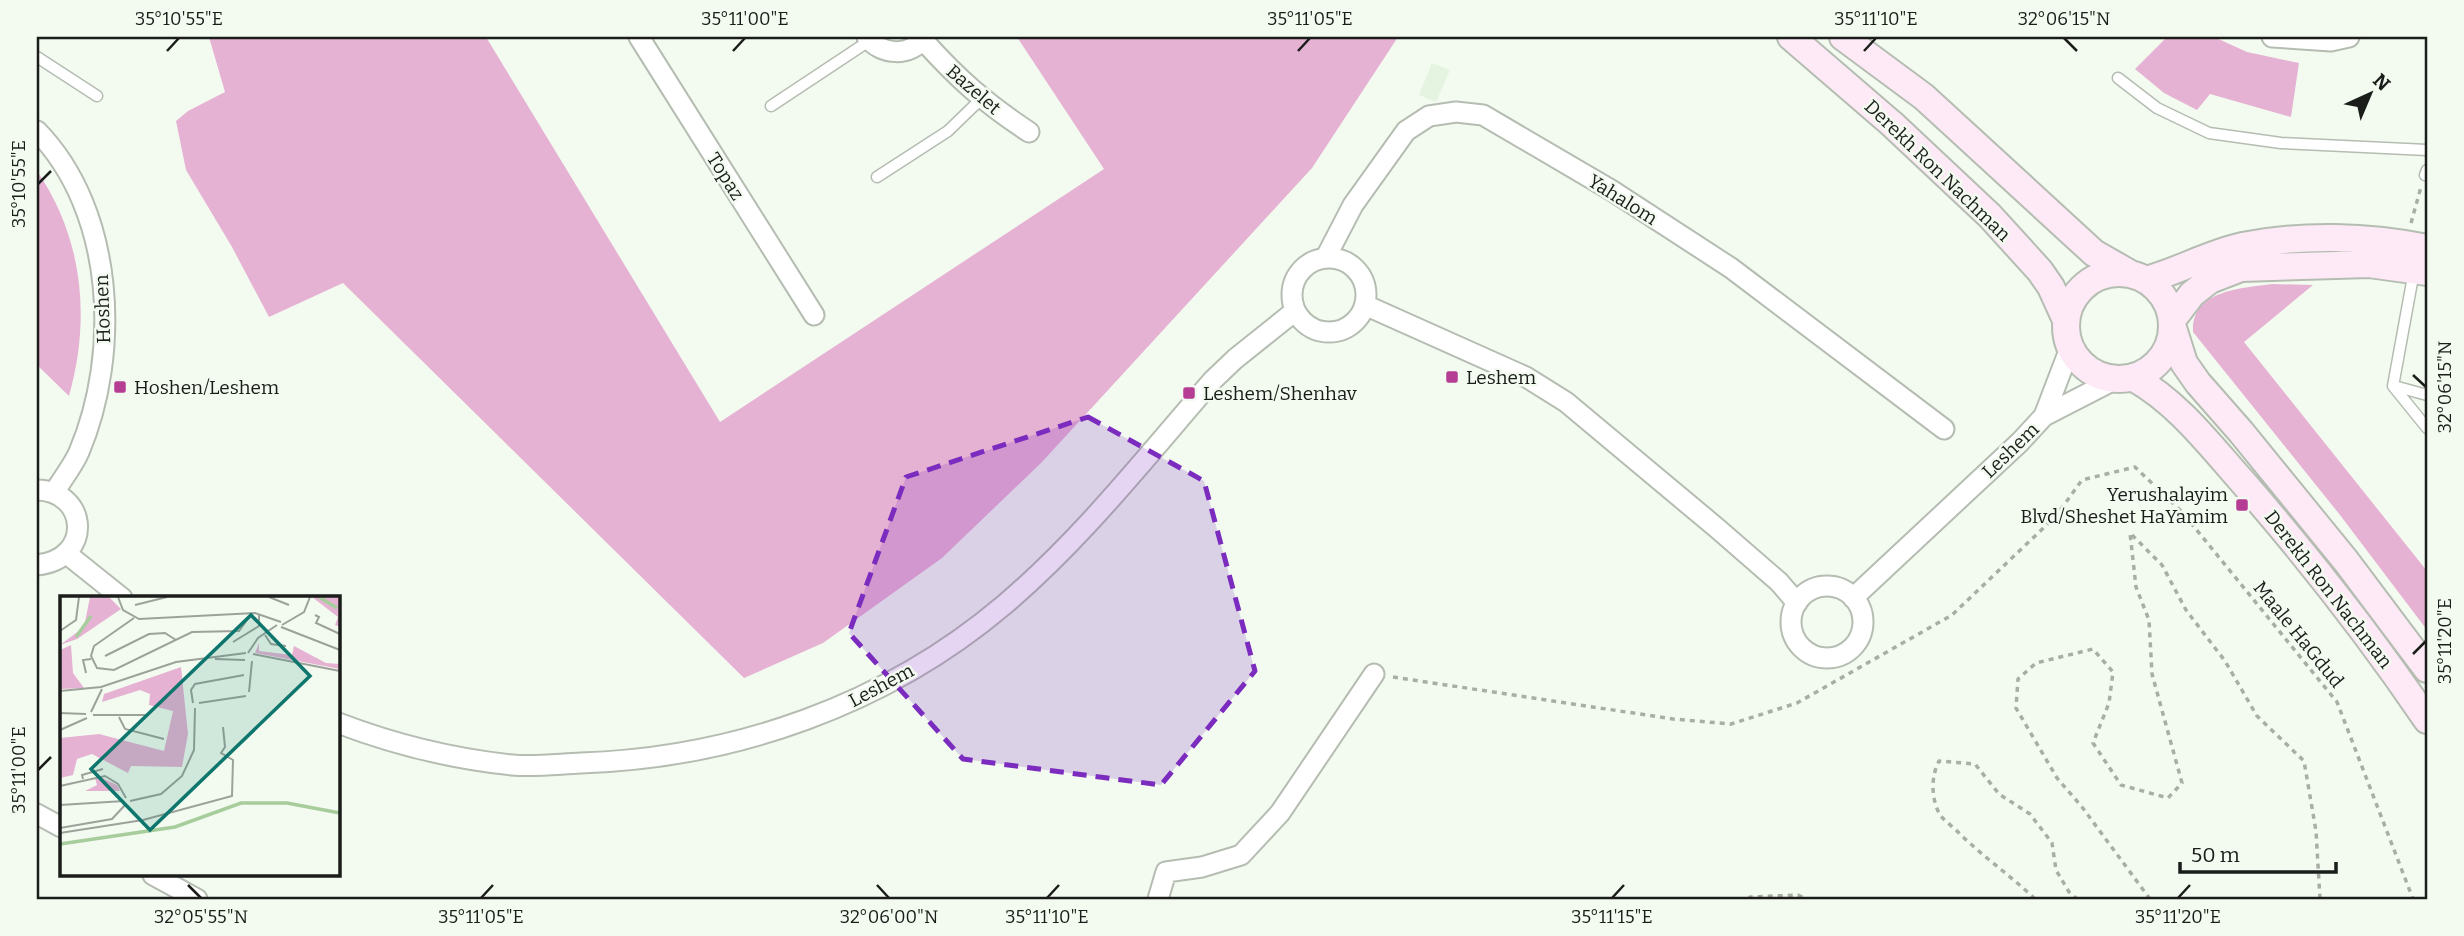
<svg xmlns="http://www.w3.org/2000/svg" width="2464" height="936" viewBox="0 0 2464 936" font-family="Bitter,serif">
<style>
.built{fill:#e5f3e1}
.green{fill:#e6b2d3}
.lines{fill:none;stroke-linecap:round;stroke-linejoin:round}
.lane-casing{stroke:#b5bdb2;stroke-width:13}
.street-casing{stroke:#b5bdb2;stroke-width:23}
.secondary-casing{stroke:#b5bdb2;stroke-width:30}
.path{stroke:#a8aea6;stroke-width:3.5;stroke-dasharray:5 5;stroke-linecap:butt}
.lane{stroke:#fff;stroke-width:10}
.street{stroke:#fff;stroke-width:19}
.secondary{stroke:#fdeaf6;stroke-width:26}
.marked{fill:#7b2cbf;fill-opacity:0.2;stroke:#7b2cbf;stroke-width:5;stroke-dasharray:14 9;stroke-linejoin:round}
.ticks{fill:none;stroke:#1a1d1a;stroke-width:2.5}
.poi-dot{fill:#b53d93;stroke:#f3fbf0;stroke-width:2.5}
.labels{text-anchor:middle;stroke-width:5;stroke-linejoin:round;paint-order:stroke}
.street-label{font-size:19px;fill:#1a1d1a;stroke:#f3fbf0}
.poi-label{font-size:19px;fill:#1a1d1a;stroke:#f3fbf0;text-anchor:start}
.inset-river{fill:none;stroke:#a6cd9b;stroke-width:3.5}
.inset-road{fill:none;stroke:#9ca29a;stroke-width:2}
.view{fill:#0f766e;fill-opacity:0.15;stroke:#0f766e;stroke-width:3.5}
.inset-edge{fill:none;stroke:#1a1d1a;stroke-width:3.5}
.neatline{fill:none;stroke:#1a1d1a;stroke-width:2.5}
.ticks-label{font-size:18px;text-anchor:middle;fill:#1a1d1a}
</style>
<rect width="100%" height="100%" fill="#f3fbf0"/>
<path class="built" d="M1432,63L1450,70L1436,102L1419,95Z"/>
<path class="green" d="M209,37H486L720,422L1104,169L1017,37H1398L1312,168L1042,462L942,558L823,643L744,678L343,283L269,317L232,247L186,170L176,121L188,111L225,92Z
M2167,37H2214L2247,52L2299,63L2291,117L2210,94L2197,110L2164,93L2135,69Z
M37,171C83,238 91,318 69,396L37,365Z
M2273,284L2313,285L2244,342L2427,571V630L2340,515L2193,332C2191,290 2242,288 2273,284Z"/>
<g class="lines">
<defs>
<path id="lane" d="M37,57L97,96
M2118,78L2157,108L2209,133L2281,143L2427,150
M771,106L869,41
M2425,175L2427,170
M877,177L948,131L981,99
M2414,271L2393,386L2427,428
M2394,386L2427,395"/>
<path id="street" d="M639,37L814,315
M867,37C881,56 911,57 925,37
M2272,37L2331,41L2349,37
M923,40C958,79 985,103 1029,132
M37,131C115,211 121,353 79,452C73,466 62,479 54,493
M1326,257L1353,205L1406,131L1429,116L1456,112L1483,115L1611,190L1731,268L1944,429
M1292 295a37 37 0 1 1 74 0a37 37 0 1 1-74 0Z
M1365,305L1526,377L1566,402L1718,529L1779,582L1797,603
M2044,416L2070,348
M37,490C88,491 94,559 37,565
M67,554L122,598
M1791 622a36 36 0 1 1 72 0a36 36 0 1 1-72 0Z
M1853,598L2020,442L2044,416L2114,380
M338,723C393,744 454,759 512,765C535,767 558,764 581,763C734,758 886,705 1004,605C1082,539 1146,457 1213,380L1235,359L1295,311
M37,814L61,827
M153,875L197,899
M1158,899L1166,872L1202,867L1241,855L1280,813L1374,674"/>
<path id="secondary" d="M1791,37L1892,124L1990,216L2040,271L2051,287L2066,320
M1843,37L1924,97L2094,253L2129,273
M2066 326a53 53 0 1 1 106 0a53 53 0 1 1-106 0Z
M2146,280C2179,271 2210,253 2243,246C2302,234 2369,236 2427,248
M2172,320L2192,294L2210,280L2241,268L2369,264L2427,272
M2173,328L2184,363L2198,383L2241,432L2346,561L2427,669
M2134,378C2178,403 2208,443 2241,480C2308,557 2370,636 2427,720"/>
</defs>
<use href="#lane" class="lane-casing"/>
<use href="#street" class="street-casing"/>
<use href="#secondary" class="secondary-casing"/>
<path class="path" d="M2411,223L2421,187
M1393,677L1673,719L1731,724L1797,703L1952,615L2056,516L2082,480L2135,467L2182,512L2337,702L2413,899
M1751,899L1750,897L1798,895L1806,899
M2035,899C2010,875 1982,856 1958,832C1952,826 1943,820 1939,813C1931,797 1931,776 1939,761L1975,764L1999,794L2030,814L2052,843L2056,870L2069,892L2077,899
M2150,899L2082,807L2057,778L2016,708L2018,679L2036,663L2093,649L2113,672L2109,703L2093,743L2121,785L2168,798L2182,783L2152,674L2149,620L2136,587L2130,533L2162,565L2186,610L2225,661L2257,716L2304,761L2316,831L2320,899"/>
<use href="#lane" class="lane"/>
<use href="#street" class="street"/>
<use href="#secondary" class="secondary"/>
</g>
<path class="marked" d="M1088,417L1204,481L1255,671L1161,785L963,759L849,633L906,477Z"/>
<path class="ticks" d="M2064,38L2077,51M167,51L179,38M733,51L745,38M1298,51L1310,38M1864,51L1876,38M38,184L51,171M2413,375L2426,387M2413,654L2426,641M38,770L51,757M188,885L201,898M877,885L889,898M481,898L493,885M1047,898L1059,885M1612,898L1624,885M2178,898L2190,885"/>
<g class="poi-dot">
<rect x="1445" y="370" width="14" height="14" rx="3.5"/>
<rect x="113" y="380" width="14" height="14" rx="3.5"/>
<rect x="1182" y="386" width="14" height="14" rx="3.5"/>
<rect x="2235" y="498" width="14" height="14" rx="3.5"/>
</g>
<g class="labels">
<g class="street-label">
<text transform="translate(974 89) rotate(41)" y="7">Bazelet</text>
<text transform="translate(1938 170) rotate(44)" y="7">Derekh Ron Nachman</text>
<text transform="translate(726 176) rotate(58)" y="7">Topaz</text>
<text transform="translate(1623 199) rotate(32)" y="7">Yahalom</text>
<text transform="translate(102 309) rotate(-92)" y="7">Hoshen</text>
<text transform="translate(2010 450) rotate(-44)" y="7">Leshem</text>
<text transform="translate(2329 589) rotate(52)" y="7">Derekh Ron Nachman</text>
<text transform="translate(2299 634) rotate(51)" y="7">Maale HaGdud</text>
<text transform="translate(881 685) rotate(-28)" y="7">Leshem</text>
</g>
<g class="poi-label">
<text x="1466" y="384">Leshem</text>
<text x="134" y="394">Hoshen/Leshem</text>
<text x="1203" y="400">Leshem/Shenhav</text>
<text x="2228" y="501" text-anchor="end">Yerushalayim<tspan x="2228" dy="22">Blvd/Sheshet HaYamim</tspan></text>
</g>
</g>
<g transform="translate(60 596)">
<rect width="280" height="280" fill="#f3fbf0"/>
<path d="M30,1H49L61,13L17,43L0,49L24,31ZM252,1H280V31L275,29L278,21ZM199,47V55L232,59L234,50L266,67L280,68V73L195,57ZM11,49L13,77L24,92L0,93V54ZM121,71L128,138L122,171L71,170L68,177L32,158L17,163L13,179L0,182V142L39,138L104,155L113,115L89,109L90,98L80,94L42,106L44,98ZM40,181L57,189L60,195H25L37,189L35,182Z" fill="#e6b2d3"/>
<path class="inset-river" d="M259,1L277,12M16,41L31,20M0,248L115,231L181,207H227L280,217"/>
<path class="inset-road" d="M58,1L63,14L79,23L195,17L221,26M209,1L229,9M75,9L107,1M255,19L259,21L256,27L280,38M74,22L34,50L31,60L37,72L54,74L132,36L179,35L192,17M222,29L244,16L250,1M221,31L280,54M0,35L16,24L19,1M205,39L211,48L226,50M173,46L199,30V18M188,57L198,42L217,29M193,58L280,75M45,60L89,38L105,37L116,44M155,63L185,64M26,77L23,64L31,63M0,95L41,91L116,66L186,57M189,96L192,65M133,107L131,94L135,88L184,79M139,107L186,100M31,116L42,93M0,117L26,118M33,119H87M59,121L65,133L104,143M0,134L27,122M23,183L22,179L43,173M0,190L45,180L58,188L66,202M70,205L101,198L122,180L134,154L135,112M0,209L64,205M0,232L52,223L66,208M0,237L83,224L172,200L173,164L161,157L165,151L163,131"/>
<path class="view" d="M191,19L250,80L90,234L31,173Z"/>
<rect width="280" height="280" class="inset-edge"/>
</g>
<rect width="2464" height="936" fill="none" stroke="#f3fbf0" stroke-width="77"/>
<g transform="translate(2370 94) rotate(44)" stroke="#f3fbf0" stroke-width="5" paint-order="stroke">
<path d="M0-5L12 26L0 18L-12 26Z" fill="#1a1d1a"/>
<text y="-10" font-size="19" font-weight="bold" text-anchor="middle" fill="#1a1d1a">N</text>
</g>
<path d="M2180 862v10h156v-10" fill="none" stroke="#1a1d1a" stroke-width="3.5"/>
<text x="2191" y="862" font-size="21" fill="#1a1d1a" stroke="#f3fbf0" stroke-width="5" paint-order="stroke">50 m</text>
<rect x="38" y="38" width="2388" height="860" class="neatline"/>
<g class="ticks-label">
<text x="179" y="25">35°10'55"E</text>
<text x="745" y="25">35°11'00"E</text>
<text x="1310" y="25">35°11'05"E</text>
<text x="1876" y="25">35°11'10"E</text>
<text x="2064" y="25">32°06'15"N</text>
<text transform="translate(19 184) rotate(-90)" y="6">35°10'55"E</text>
<text transform="translate(2445 387) rotate(-90)" y="6">32°06'15"N</text>
<text transform="translate(2445 641) rotate(-90)" y="6">35°11'20"E</text>
<text transform="translate(19 770) rotate(-90)" y="6">35°11'00"E</text>
<text x="201" y="923">32°05'55"N</text>
<text x="481" y="923">35°11'05"E</text>
<text x="889" y="923">32°06'00"N</text>
<text x="1047" y="923">35°11'10"E</text>
<text x="1612" y="923">35°11'15"E</text>
<text x="2178" y="923">35°11'20"E</text>
</g>
</svg>
